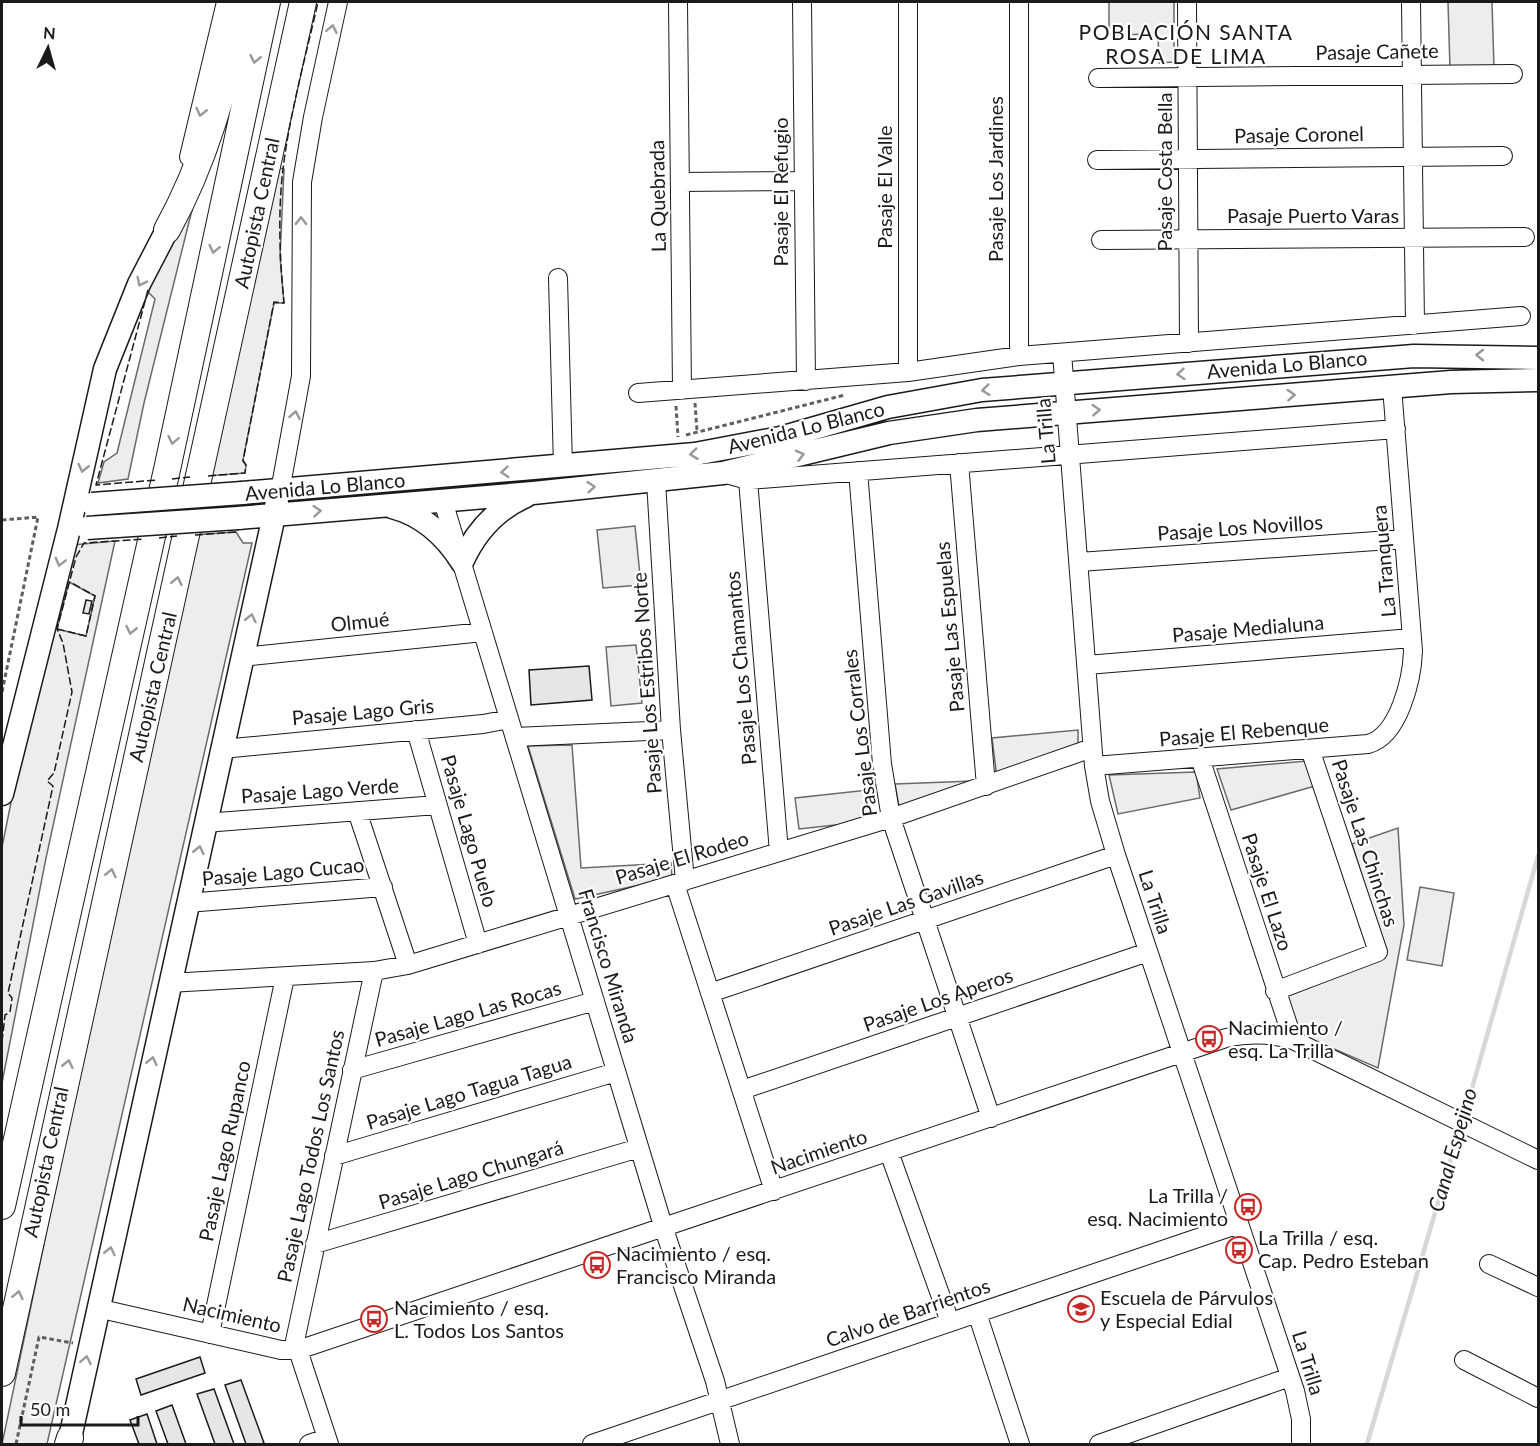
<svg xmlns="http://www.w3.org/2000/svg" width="1540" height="1446" viewBox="0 0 1540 1446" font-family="Lato,sans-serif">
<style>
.built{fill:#ededed;stroke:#6a6a6a;stroke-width:1.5;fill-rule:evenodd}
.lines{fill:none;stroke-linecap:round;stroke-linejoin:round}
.stream{stroke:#d7d7d7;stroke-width:4.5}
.building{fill:#e6e6e6;stroke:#1a1a1a;stroke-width:1.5}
.minor-casing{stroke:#1a1a1a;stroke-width:20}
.major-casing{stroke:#1a1a1a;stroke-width:25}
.highway-casing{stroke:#1a1a1a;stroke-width:28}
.path{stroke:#5f5f5f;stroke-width:3;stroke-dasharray:4.5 3;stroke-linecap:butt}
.minor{stroke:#fff;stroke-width:18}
.major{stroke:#fff;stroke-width:22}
.highway{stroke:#fff;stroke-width:26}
.major-bridge-casing{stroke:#1a1a1a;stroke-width:25;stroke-linecap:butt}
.major-bridge{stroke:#fff;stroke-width:22}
.fence{stroke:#1a1a1a;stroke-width:1.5;stroke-dasharray:8 3;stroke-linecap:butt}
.oneway{stroke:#989898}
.labels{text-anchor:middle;stroke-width:4.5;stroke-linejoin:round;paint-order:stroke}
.street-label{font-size:20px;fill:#1a1a1a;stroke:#fff}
.poi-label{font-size:20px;fill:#1a1a1a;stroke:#fff;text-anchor:start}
.neighbourhood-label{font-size:21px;letter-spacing:1.5px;fill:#1a1a1a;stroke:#fff}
.water-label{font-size:21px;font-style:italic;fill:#1a1a1a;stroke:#fff}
</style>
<rect width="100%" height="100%" fill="#fff"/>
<path class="built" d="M1109,2H1174V62L1159,63L1158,34L1109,35Z
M1448,2H1492L1494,68L1450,69Z
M273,167L284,169L280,257L284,303H274L243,460L246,465L245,473L208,476Z
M184,203L192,210L144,403L128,479L98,483L104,462L117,453L155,299L148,292Z
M635,526L641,585L603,588L597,530Z
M236,532L243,543H252L47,1444H2L193,535Z
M115,541L46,858L2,1083V847L26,728L72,545ZM69,582L95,596L86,636L57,629Z
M636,645L642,703L611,706L606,647Z
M1078,730V751L997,778L992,738Z
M572,745L581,868L671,863L672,878L575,899L528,746Z
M1307,761L1315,786L1231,810L1217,769Z
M1196,772L1200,798L1118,814L1109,775Z
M973,781L899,807L895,784Z
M868,790L872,821L799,829L795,798Z
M1398,828L1404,925L1378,1068L1299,1034L1283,998L1375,962L1384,945L1352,844Z
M1420,887L1454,893L1442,966L1407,960Z"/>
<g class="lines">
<path class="stream" d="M1463,1120L1538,856
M1367,1444L1460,1128"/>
</g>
<path class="building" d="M86,600L92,601L89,614L83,613Z
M589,666L592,700L531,705L529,670Z
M200,1357L205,1373L141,1395L136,1379Z
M241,1380L264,1443L261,1444H246L225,1385Z
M214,1389L234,1444H215L197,1394Z
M172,1405L186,1444H168L156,1411Z
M147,1414L157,1444H139L130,1420Z"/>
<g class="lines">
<defs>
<path id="minor" d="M678,2L682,390
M802,2L806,381
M908,2V372
M1187,2L1189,343
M1411,2L1415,325
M1098,78L1513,74
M189,157L226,2
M1097,160L1503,156
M680,182L804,181
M1101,240L1525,237
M558,278L563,467
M1062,353L1094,766L1100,801L1116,855L1295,1391L1301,1419V1444
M1019,356V2
M638,393L908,372L1019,356L1521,316
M959,463L986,786
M858,471L882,764L891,818L991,1118
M723,473L748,480L1396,429
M748,480L779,852
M656,481L671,730L685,881
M280,491L301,376L302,182L313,117L338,2
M443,501L664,1229L715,1381L730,1444
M1079,562L1404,539
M242,657L483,632
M1087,665L1412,638
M416,730L478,944
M515,737L671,730
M222,749L483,724L509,719
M1200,758L1293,1040
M1094,766L1368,744C1399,736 1412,679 1413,651L1392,387
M357,811L408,965
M205,823L437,805
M675,884L774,1191
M187,903L383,887
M169,983L374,971L408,965L891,818L1092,748
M1275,991L1378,952L1310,749
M710,993L1116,855
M352,1070L595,1001
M742,1090L1148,952
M889,1152L950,1322
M334,1156L616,1072
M315,1244L639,1148
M1489,1264L1538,1287
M97,1308L281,1350H298L1226,1038C1250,1033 1271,1033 1293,1040L1538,1160
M977,1313L1020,1444
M210,1334L285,977
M1464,1360L1538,1398
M309,1444L327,1438
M329,1444L295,1341L374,971
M592,1444L1239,1224
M1099,1444L1290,1377"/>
<path id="major" d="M242,493L695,454L780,438L888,407L982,390L1414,356L1538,358
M392,507C423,515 445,535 462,562
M238,518L533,493L723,473L889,433L977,420L1451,382L1538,380
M462,562C475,533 496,509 526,496
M2,794L69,529L105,369L139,284L167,230
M70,1438L277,502"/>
<path id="highway" d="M167,230C208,156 225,83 245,2
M2,1206L168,465L267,2
M2,1373L303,2
M68,1444L70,1438"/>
</defs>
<use href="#minor" class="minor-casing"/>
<use href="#major" class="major-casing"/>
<use href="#highway" class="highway-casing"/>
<path class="path" d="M695,403L697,431
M676,406L678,437
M686,435L845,395
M2,520L38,517L2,692
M16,1444L39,1337L73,1343"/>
<use href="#minor" class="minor"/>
<use href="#major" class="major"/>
<use href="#highway" class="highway"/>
<defs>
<path id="major-bridge" d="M92,504L242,493
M87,528L238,518"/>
</defs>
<use href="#major-bridge" class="major-bridge-casing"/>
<use href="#major-bridge" class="major-bridge"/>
<path class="fence" d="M148,290L96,485L157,480
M208,476L245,473L246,465L243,461L274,302L284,303C280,262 278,220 282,178C288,119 305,60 318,2
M172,479L190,477
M195,535L236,532
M159,538L177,536
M57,629L86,636L95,596L70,582
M2,1042L5,1015L10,1012L12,998L8,993L53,786L47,781L54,773L72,692L63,643L57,629L76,557L84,543L144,539"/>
</g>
<defs><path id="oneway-chevron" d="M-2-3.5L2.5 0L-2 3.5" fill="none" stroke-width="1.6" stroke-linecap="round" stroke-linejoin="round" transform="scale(1.5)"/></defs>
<g class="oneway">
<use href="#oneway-chevron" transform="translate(332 29) rotate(-78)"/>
<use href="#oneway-chevron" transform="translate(255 59) rotate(102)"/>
<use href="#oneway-chevron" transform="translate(201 112) rotate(103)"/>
<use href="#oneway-chevron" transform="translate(301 221) rotate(-90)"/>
<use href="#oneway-chevron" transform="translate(214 249) rotate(102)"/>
<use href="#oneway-chevron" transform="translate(141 282) rotate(116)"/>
<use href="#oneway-chevron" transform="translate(1480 355) rotate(-179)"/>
<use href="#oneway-chevron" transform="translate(1181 374) rotate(175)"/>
<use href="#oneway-chevron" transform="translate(986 390) rotate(174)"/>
<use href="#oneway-chevron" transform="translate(1291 395) rotate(-4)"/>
<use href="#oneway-chevron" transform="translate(1096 410) rotate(-4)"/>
<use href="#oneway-chevron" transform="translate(295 415) rotate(-80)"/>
<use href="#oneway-chevron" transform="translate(173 440) rotate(102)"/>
<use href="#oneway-chevron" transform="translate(694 454) rotate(173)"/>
<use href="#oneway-chevron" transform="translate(800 455) rotate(-15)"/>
<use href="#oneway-chevron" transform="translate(83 468) rotate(103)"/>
<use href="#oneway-chevron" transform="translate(505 472) rotate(175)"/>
<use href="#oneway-chevron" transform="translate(591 487) rotate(-5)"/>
<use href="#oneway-chevron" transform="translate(317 511) rotate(-5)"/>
<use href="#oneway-chevron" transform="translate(60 562) rotate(104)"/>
<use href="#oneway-chevron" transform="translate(177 581) rotate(-78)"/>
<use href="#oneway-chevron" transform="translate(251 618) rotate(-77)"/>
<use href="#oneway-chevron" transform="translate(131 630) rotate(103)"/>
<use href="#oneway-chevron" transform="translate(199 850) rotate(-77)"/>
<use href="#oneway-chevron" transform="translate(111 873) rotate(-77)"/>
<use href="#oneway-chevron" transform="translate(152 1061) rotate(-77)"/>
<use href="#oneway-chevron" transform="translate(68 1064) rotate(-77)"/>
<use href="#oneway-chevron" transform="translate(110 1251) rotate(-77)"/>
<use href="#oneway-chevron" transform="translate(18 1295) rotate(-78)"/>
<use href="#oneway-chevron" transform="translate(86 1360) rotate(-79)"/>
</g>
<defs>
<symbol id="bus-ring" viewBox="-11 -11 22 22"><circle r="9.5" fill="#fff" stroke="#c62828" stroke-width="1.5"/><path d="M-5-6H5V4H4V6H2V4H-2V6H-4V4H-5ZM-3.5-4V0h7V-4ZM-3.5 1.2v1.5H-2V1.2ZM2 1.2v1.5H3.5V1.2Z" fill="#c62828"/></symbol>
<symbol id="school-ring" viewBox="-11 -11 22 22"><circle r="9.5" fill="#fff" stroke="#c62828" stroke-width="1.5"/><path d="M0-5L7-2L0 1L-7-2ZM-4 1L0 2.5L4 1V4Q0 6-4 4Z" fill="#c62828"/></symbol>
</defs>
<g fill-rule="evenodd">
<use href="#bus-ring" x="1194" y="1024" width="30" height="30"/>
<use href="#bus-ring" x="1233" y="1192" width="30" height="30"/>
<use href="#bus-ring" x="1224" y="1235" width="30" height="30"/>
<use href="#bus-ring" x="582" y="1250" width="30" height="30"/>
<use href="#school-ring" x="1066" y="1294" width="30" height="30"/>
<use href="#bus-ring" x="359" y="1304" width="30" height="30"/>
</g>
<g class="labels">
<g class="street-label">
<text transform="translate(1377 52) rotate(-1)" y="7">Pasaje Cañete</text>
<text transform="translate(1299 135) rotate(-1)" y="7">Pasaje Coronel</text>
<text transform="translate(1165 172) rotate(-90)" y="7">Pasaje Costa Bella</text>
<text transform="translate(996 179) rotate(-90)" y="7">Pasaje Los Jardines</text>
<text transform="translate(885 187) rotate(-90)" y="7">Pasaje El Valle</text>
<text transform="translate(781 192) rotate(-90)" y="7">Pasaje El Refugio</text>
<text transform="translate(658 196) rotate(-91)" y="7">La Quebrada</text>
<text transform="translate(257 213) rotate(-78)" y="7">Autopista Central</text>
<text x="1313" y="223">Pasaje Puerto Varas</text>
<text transform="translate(1287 365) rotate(-5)" y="7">Avenida Lo Blanco</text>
<text transform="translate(806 428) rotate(-14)" y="7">Avenida Lo Blanco</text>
<text transform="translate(1046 431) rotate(-95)" y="7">La Trilla</text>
<text transform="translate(325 487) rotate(-5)" y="7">Avenida Lo Blanco</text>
<text transform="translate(1240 528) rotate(-4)" y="7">Pasaje Los Novillos</text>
<text transform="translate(1384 561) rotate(-95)" y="7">La Tranquera</text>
<text transform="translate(360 622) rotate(-6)" y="7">Olmué</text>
<text transform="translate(950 627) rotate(-95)" y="7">Pasaje Las Espuelas</text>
<text transform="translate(1248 629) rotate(-5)" y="7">Pasaje Medialuna</text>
<text transform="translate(741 668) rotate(-95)" y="7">Pasaje Los Chamantos</text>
<text transform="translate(647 683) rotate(-94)" y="7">Pasaje Los Estribos Norte</text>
<text transform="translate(153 687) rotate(-77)" y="7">Autopista Central</text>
<text transform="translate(363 712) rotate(-5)" y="7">Pasaje Lago Gris</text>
<text transform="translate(1244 732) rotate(-5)" y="7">Pasaje El Rebenque</text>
<text transform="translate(860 733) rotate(-97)" y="7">Pasaje Los Corrales</text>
<text transform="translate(320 791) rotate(-4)" y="7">Pasaje Lago Verde</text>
<text transform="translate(469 831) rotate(74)" y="7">Pasaje Lago Puelo</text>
<text transform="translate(1365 843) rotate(72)" y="7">Pasaje Las Chinchas</text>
<text transform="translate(682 858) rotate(-17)" y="7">Pasaje El Rodeo</text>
<text transform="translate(283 872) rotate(-5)" y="7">Pasaje Lago Cucao</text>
<text transform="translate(1267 892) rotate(72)" y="7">Pasaje El Lazo</text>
<text transform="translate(1155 902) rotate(72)" y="7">La Trilla</text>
<text transform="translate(906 903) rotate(-19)" y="7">Pasaje Las Gavillas</text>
<text transform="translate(608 966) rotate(73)" y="7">Francisco Miranda</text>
<text transform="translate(938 1000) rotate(-19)" y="7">Pasaje Los Aperos</text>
<text transform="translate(468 1014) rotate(-16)" y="7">Pasaje Lago Las Rocas</text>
<text transform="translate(469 1092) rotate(-17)" y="7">Pasaje Lago Tagua Tagua</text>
<text transform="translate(225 1151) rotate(-78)" y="7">Pasaje Lago Rupanco</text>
<text transform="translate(819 1152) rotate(-19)" y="7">Nacimiento</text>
<text transform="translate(311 1156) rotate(-78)" y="7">Pasaje Lago Todos Los Santos</text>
<text transform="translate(46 1162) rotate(-78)" y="7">Autopista Central</text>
<text transform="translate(471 1175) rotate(-17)" y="7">Pasaje Lago Chungará</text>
<text transform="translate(908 1313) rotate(-19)" y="7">Calvo de Barrientos</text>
<text transform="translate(232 1315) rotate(13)" y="7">Nacimiento</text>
<text transform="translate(1308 1363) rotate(73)" y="7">La Trilla</text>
</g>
<g class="poi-label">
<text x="1228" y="1035">Nacimiento /<tspan x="1228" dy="23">esq. La Trilla</tspan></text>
<text x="1228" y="1203" text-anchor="end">La Trilla /<tspan x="1228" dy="23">esq. Nacimiento</tspan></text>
<text x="1258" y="1245">La Trilla / esq.<tspan x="1258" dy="23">Cap. Pedro Esteban</tspan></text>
<text x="616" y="1261">Nacimiento / esq.<tspan x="616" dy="23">Francisco Miranda</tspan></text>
<text x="1100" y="1305">Escuela de Párvulos<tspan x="1100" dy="23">y Especial Edial</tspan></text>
<text x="394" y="1315">Nacimiento / esq.<tspan x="394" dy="23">L. Todos Los Santos</tspan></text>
</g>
<g class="neighbourhood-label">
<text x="1186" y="40">POBLACIÓN SANTA<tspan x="1186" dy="24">ROSA DE LIMA</tspan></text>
</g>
<g class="water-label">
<text transform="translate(1453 1150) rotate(-74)" y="7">Canal Espejino</text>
</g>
</g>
<rect width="1540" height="1446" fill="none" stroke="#1a1a1a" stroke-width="6"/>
<g transform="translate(48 48) rotate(5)" stroke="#ffffff" stroke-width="4.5" paint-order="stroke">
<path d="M0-4.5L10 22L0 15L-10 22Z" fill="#1a1a1a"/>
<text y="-9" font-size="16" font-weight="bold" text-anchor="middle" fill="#1a1a1a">N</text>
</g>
<path d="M21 1416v9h117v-9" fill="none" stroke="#1a1a1a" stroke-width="3"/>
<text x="30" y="1416" font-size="18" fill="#1a1a1a" stroke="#ffffff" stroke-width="4.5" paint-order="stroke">50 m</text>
</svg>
